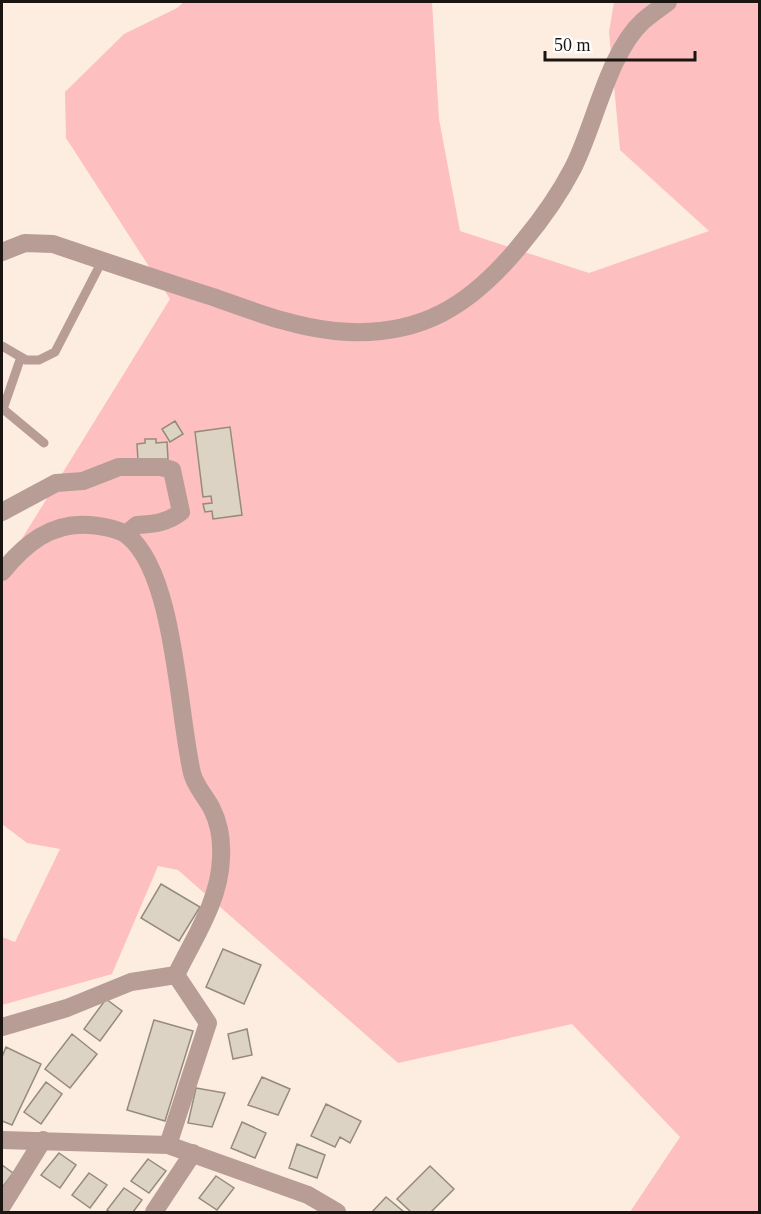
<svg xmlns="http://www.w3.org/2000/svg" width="761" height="1214" viewBox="0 0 761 1214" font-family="'Times New Roman',serif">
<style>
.green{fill:#fdbfc0}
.building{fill:#ddd3c4;stroke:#948b7d;stroke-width:1.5}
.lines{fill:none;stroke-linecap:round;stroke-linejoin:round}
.lane{stroke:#b79d95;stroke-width:9}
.street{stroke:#b79d95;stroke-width:18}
</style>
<rect width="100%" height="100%" fill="#fdede1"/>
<path class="green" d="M184,2H432L439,119L460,231L589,273L709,231L620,150L609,32L614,2H759V1212H630L680,1137L572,1024L398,1063L178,870L158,866L112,974L2,1005V937L15,942L60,849L27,843L2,824V571L170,299L66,138L65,92L124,34L177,8Z"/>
<path class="building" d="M175,421L183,434L170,442L162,429Z
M230,427L242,515L213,519L212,511L205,512L203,504L212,503L211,496L203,497L195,432Z
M145,439H156V443L167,442L168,459L138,461L137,444L145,443Z
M161,884L200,907L179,941L141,918Z
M223,949L261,965L244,1004L206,987Z
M106,999L122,1011L100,1041L84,1029Z
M154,1020L193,1031L165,1121L127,1110Z
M247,1029L252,1055L233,1059L228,1034Z
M72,1034L97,1054L70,1088L45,1069Z
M6,1047L41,1064L12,1125L2,1121V1057Z
M262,1077L290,1089L278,1115L248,1105Z
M46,1082L62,1094L41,1124L24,1112Z
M196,1088L225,1093L212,1127L188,1123Z
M326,1104L361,1121L350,1143L340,1137L335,1147L311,1136Z
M242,1122L266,1133L255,1158L231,1148Z
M297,1144L325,1155L317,1178L289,1168Z
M59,1153L76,1165L60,1188L41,1175Z
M148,1159L166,1171L149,1193L131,1181Z
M2,1165L13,1173L2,1188Z
M430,1166L454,1189L431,1212H411L397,1199Z
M89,1173L107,1185L90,1208L72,1195Z
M216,1176L234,1188L217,1210L199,1198Z
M124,1188L142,1200L133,1212H110L107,1210Z
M386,1197L404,1212H372Z"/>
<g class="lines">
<path class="lane" d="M2,346L26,360H39L55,352L102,261
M21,357L3,409L44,443"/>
<path class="street" d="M2,252L25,243L53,244C106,262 159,280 213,297C253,311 293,327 335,331C419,339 471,306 522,243C542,219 559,195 573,168C595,125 608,53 643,21C651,14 660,8 668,2
M2,512L56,483L83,481L119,467H161L172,470L181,512C167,523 154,524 137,525L126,534
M2,572C25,544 51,522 89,525C102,526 118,528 128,536C175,574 178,713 192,773C195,786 206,797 212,809C219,823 222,841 221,858C220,900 194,938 176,975L131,982L67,1008L2,1027
M2,1140L168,1145L308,1195L337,1212
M168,1145L208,1023L176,975
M2,1206L43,1140
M154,1212L193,1153"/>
</g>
<rect width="761" height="1214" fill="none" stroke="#1a1511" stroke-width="6"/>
<path d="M545 51v9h150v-9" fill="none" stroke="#1a1511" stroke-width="3"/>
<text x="554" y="51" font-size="18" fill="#1a1511" stroke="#ffffff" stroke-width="4.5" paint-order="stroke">50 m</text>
</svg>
